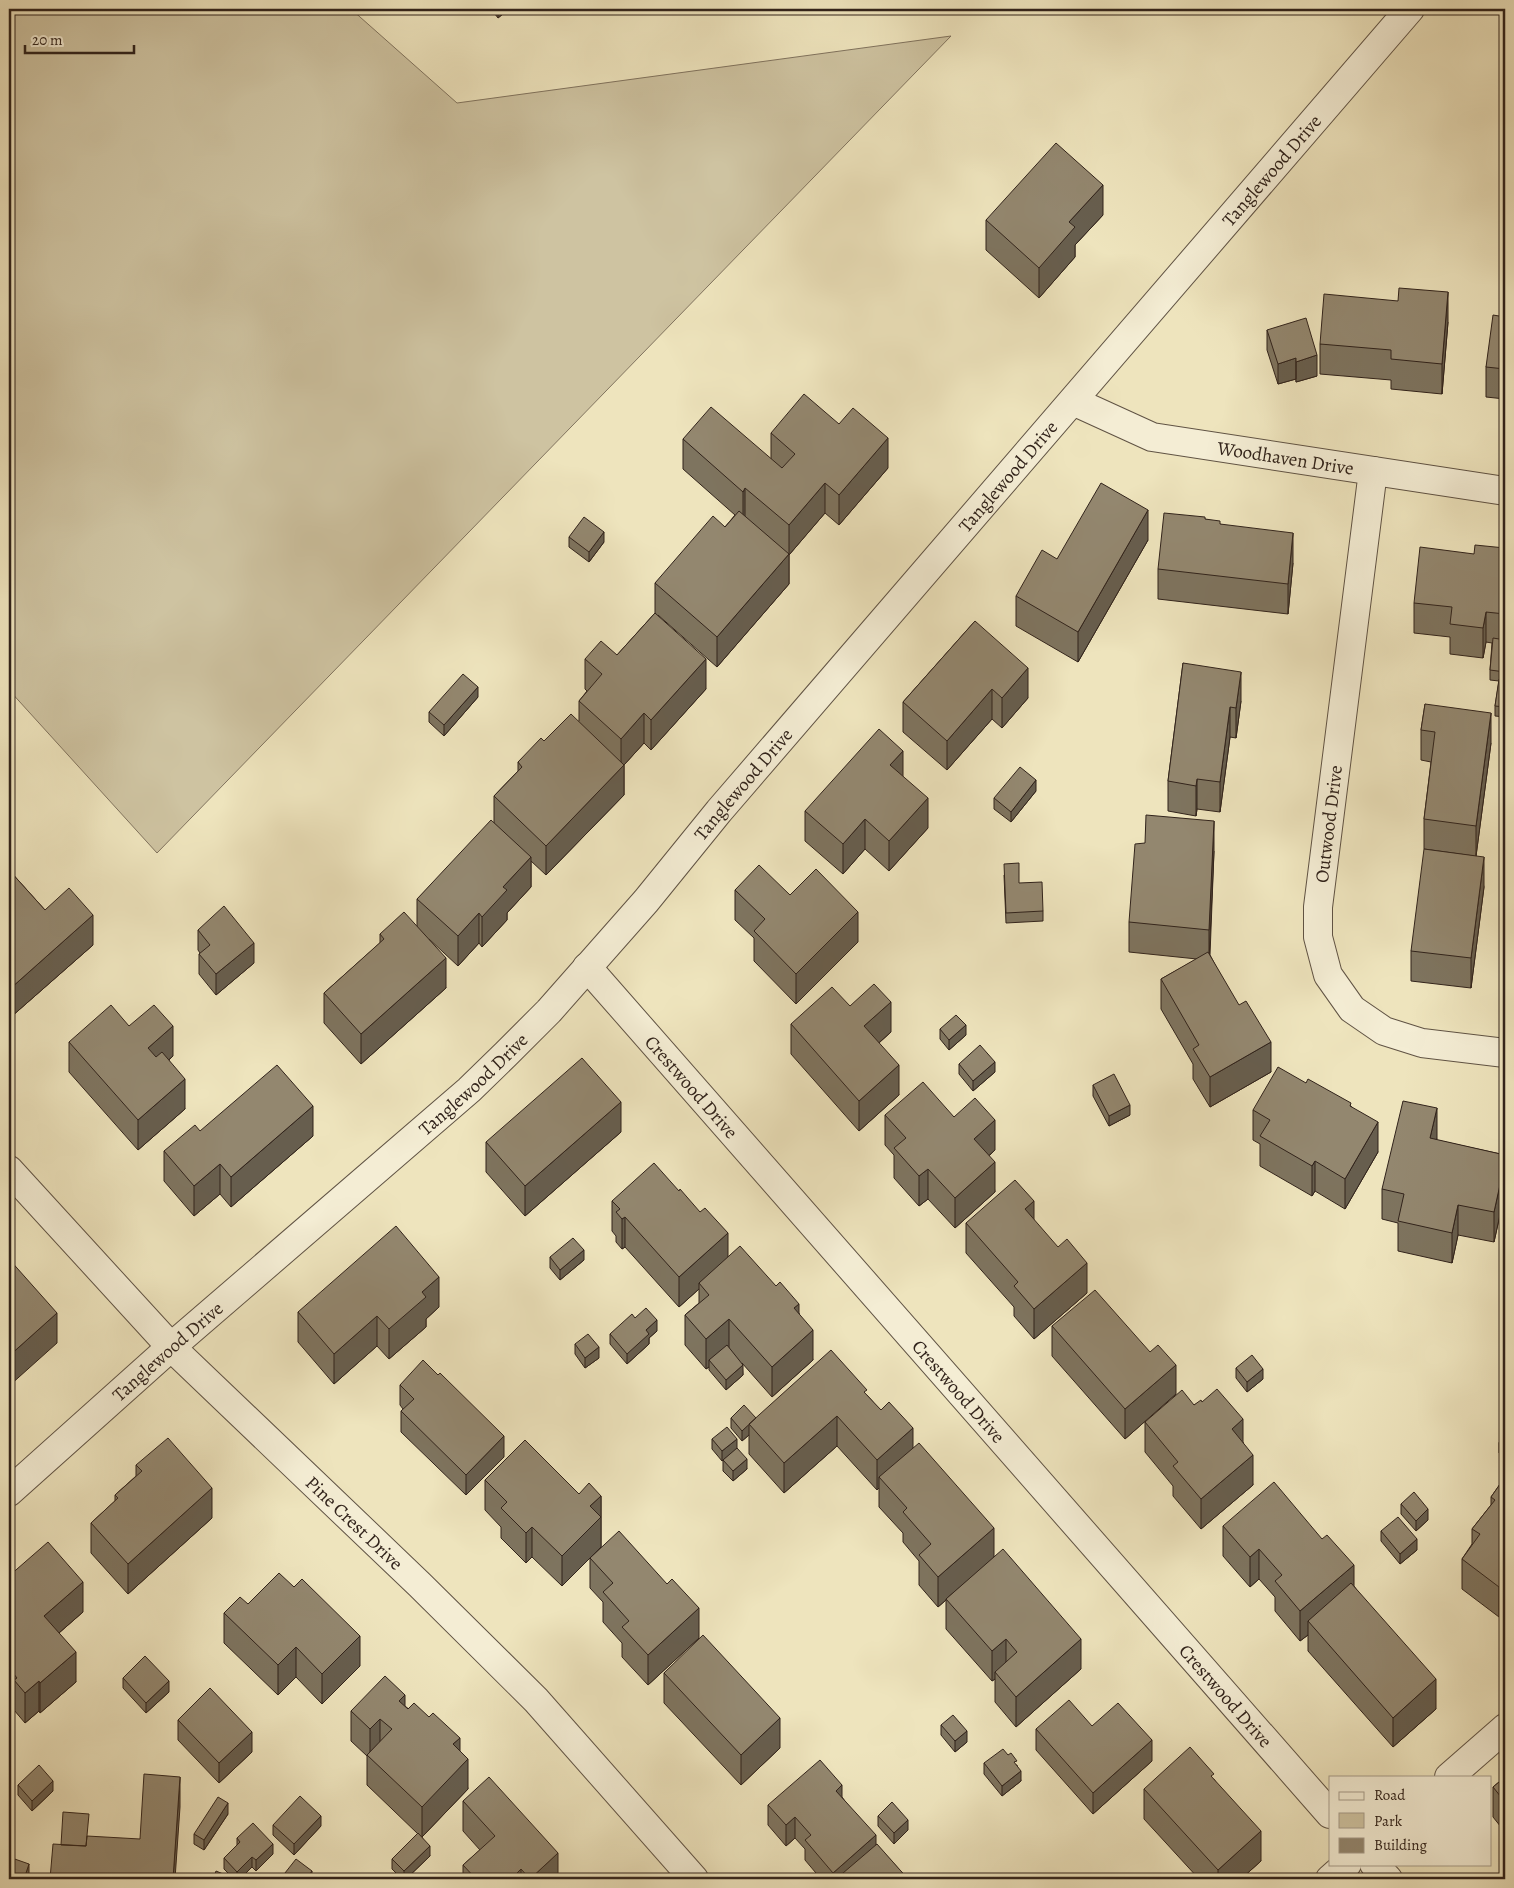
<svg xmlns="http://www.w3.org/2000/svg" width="1514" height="1888" viewBox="0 0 1514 1888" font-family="Alegreya,serif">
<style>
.green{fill:#cec3a1;stroke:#80735e}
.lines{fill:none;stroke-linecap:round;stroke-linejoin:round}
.minor-casing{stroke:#605344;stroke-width:30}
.minor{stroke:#f4edd4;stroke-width:28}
.wall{fill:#7e745f;stroke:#31231b}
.shaded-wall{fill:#675e4e;stroke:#31231b}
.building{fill:#93876f;stroke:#31231b}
.labels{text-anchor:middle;stroke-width:4;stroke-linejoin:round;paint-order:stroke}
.street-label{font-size:19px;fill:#31231b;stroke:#f4edd4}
</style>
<rect width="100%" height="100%" fill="#eee4bd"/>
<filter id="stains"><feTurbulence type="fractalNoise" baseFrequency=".004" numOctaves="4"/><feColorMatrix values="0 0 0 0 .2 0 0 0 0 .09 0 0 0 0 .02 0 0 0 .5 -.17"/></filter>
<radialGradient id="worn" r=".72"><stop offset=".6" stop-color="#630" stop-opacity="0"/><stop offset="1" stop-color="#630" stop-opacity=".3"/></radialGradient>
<path class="green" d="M9,9H351L457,103L951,36L157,853L9,690Z"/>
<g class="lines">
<defs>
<g id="minor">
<path id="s1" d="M1073,401L1152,437L1505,491"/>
<path d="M1373,471L1318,907V937L1328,975L1352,1009L1384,1031L1422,1043L1505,1053"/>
<path id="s2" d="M587,967L1330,1814"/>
<path id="s3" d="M9,1170L171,1347L420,1585L536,1700L694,1879"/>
<path id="s4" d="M9,1492L171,1347L469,1090L506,1054L549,1011L646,901L719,811L1410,9"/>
<path d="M1449,1777L1505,1728"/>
<path d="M1374,1864L1388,1879"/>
<path d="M1330,1879L1347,1864"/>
</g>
</defs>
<use href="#minor" class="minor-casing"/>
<use href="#minor" class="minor"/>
</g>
<path class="wall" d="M491,9H509L498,18Z
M1103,215L1075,245V257L1039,298L986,250V220Z
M1505,317V399L1486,397V367Z
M1448,322L1442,394L1391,389V380L1320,374V344Z
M1267,330L1317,376L1296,382V379L1278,384L1267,350Z
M771,433L888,468L839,525L825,513L789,555V584L717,667L658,615L706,689L651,750L644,743L624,765V795L546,875L531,861V887L507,913V920L482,947L479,943L458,966L429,939L446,988L361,1064L324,1023V993L380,943V934L417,927V899L494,823V796L518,771V762L544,741L579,721V701L587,691L585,689V659L617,655L655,613V583L725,527L735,515L683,469V439L771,459Z
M1205,519L1220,524L1293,563L1288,614L1158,599V569Z
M569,537L604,542L589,562L569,547Z
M1148,540L1078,662L1016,626V596L1057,559Z
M1505,548V717L1495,716V706L1499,681L1490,680V670L1492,643L1486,642L1483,658L1450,654V637L1414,633V603L1474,554Z
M975,621L1028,698L1002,728L992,719L947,770L903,732V702Z
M1183,663L1241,701L1236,738L1230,737L1220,812L1197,809L1196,816L1168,811V781Z
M478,697L444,736L429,722V712Z
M1425,704L1491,743L1476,856L1484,887L1471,988L1411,981V951L1474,856L1424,849V819L1431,762L1421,760V730Z
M1036,791L1011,822L994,809V798Z
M805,811L928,828L889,871L865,849L843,874L805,841Z
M1214,851L1210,955L1271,1072L1210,1107L1193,1079V1064L1161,1009V979L1197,959L1129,952V922Z
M9,870L45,910L93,945L11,1017L9,1015Z
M1004,875L1019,883L1043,911V921L1006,923Z
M735,890L790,895L858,942L796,1004L754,961V938L735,920Z
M198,930L254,963L216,995L199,974V954L200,953L198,950Z
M850,1006L891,1032L879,1043L899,1095L859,1131L791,1054V1024Z
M129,1026L173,1056L169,1060L185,1109L138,1150L69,1072V1042Z
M940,1029L966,1035L949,1050L940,1039Z
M959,1064L995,1072L973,1091L959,1074Z
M1306,1083L1351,1106L1378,1152L1345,1209L1315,1191L1312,1196L1260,1166V1144L1253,1140V1110Z
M1093,1085L1130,1115L1109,1126L1093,1096Z
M885,1115L954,1117L995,1150L989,1156L995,1192L955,1228L928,1199L919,1206L894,1178V1155L885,1145Z
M621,1132L525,1216L486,1172V1142Z
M313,1136L231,1207L220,1194L194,1216L164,1181V1151Z
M1437,1138L1436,1140L1505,1155V1192L1494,1242L1458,1235L1452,1263L1398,1251V1223L1382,1219V1189Z
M612,1201L728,1257L799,1313L813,1360L772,1397L742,1363L743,1375L726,1390L709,1370V1367L706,1369L685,1345V1315L699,1303V1289L679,1307L625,1247L622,1249L616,1242V1236L612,1231Z
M966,1223L1087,1293L1034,1339L1014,1316V1307L966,1253Z
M550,1257L584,1260L560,1280L550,1268Z
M439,1307L426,1319V1327L389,1359L377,1346L334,1384L298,1342V1312Z
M635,1318L657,1331L649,1338V1344L627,1364L610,1344V1334Z
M1052,1326L1176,1394L1125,1439L1052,1356Z
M575,1344L599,1358L585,1368L575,1354Z
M1236,1368L1263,1379L1247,1392L1236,1378Z
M400,1385L504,1457L466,1495L401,1432V1411L403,1409L400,1405Z
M867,1395L913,1448L994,1557L1081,1669L1016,1727L995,1702V1679L992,1681L946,1629V1600L938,1607L919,1585V1561L903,1542V1533L879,1507V1488L877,1490L837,1446L784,1493L749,1454V1435L742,1441L731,1428V1418H756Z
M1202,1402L1243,1442L1253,1485L1201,1529L1173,1496V1486L1145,1452V1422Z
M1505,1433V1457L1499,1453V1443Z
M712,1439L737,1448L747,1469L733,1481L723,1471V1460L728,1456L722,1461L712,1449Z
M136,1465L212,1518L128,1594L91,1553V1523L115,1501V1495L136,1476Z
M1505,1477V1609L1499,1617L1462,1589V1559L1472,1544V1529L1491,1505V1497Z
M485,1480L579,1494L601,1496V1547L591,1558L699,1638L648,1685L622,1657V1643L603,1622V1602L590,1588V1558L562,1586L532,1557L526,1563L501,1538V1527L485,1510Z
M1401,1504L1428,1520L1416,1531L1401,1514Z
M1223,1526L1354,1586L1436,1709L1393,1747L1308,1651V1635L1300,1641L1275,1611V1597L1259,1579L1250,1587L1223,1556Z
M1381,1531L1417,1550L1400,1564L1381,1541Z
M9,1576L83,1612L59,1633L76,1682L40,1713L39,1711L25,1723L14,1710V1704L9,1698Z
M248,1604L360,1666L322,1704L296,1677L278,1695L224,1643V1613Z
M664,1673L780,1748L741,1785L664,1703Z
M123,1678L169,1692L146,1713L123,1688Z
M405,1706L460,1751L468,1789L422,1837L430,1856L406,1879H402L392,1869V1859L418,1834L367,1785V1756L351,1741V1711Z
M178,1720L252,1752L219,1783L178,1740Z
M941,1725L967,1742L955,1752L941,1735Z
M1092,1726L1152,1761L1093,1814L1036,1750V1729Z
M984,1763L1017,1765L1021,1781L1002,1796L984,1774Z
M1505,1777V1832L1493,1817V1787Z
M1214,1779L1261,1861L1241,1879H1199L1144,1819V1789Z
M18,1785L53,1791L32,1811L18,1795Z
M842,1797L876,1844L908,1879H821L805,1860V1849L795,1838L786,1846L768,1825V1805Z
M463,1801L558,1879H463V1865L480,1850L463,1831Z
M228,1814L204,1850L194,1844V1834Z
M878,1816L908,1830L894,1844L878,1826Z
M273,1825L321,1826L294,1855L273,1835Z
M237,1838L273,1854L256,1871L252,1867L240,1879H213H234L224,1869V1858L237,1845Z"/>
<path class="shaded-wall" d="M498,9H509L498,18Z
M1103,185V215L1075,245V257L1039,298V268L1069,222Z
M1448,292V322L1442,394V364Z
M1317,355V376L1296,382V362Z
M1296,358V379L1278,384V364Z
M888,438V468L839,525V495Z
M825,483V513L789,555V584L717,667V637L789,554V525Z
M745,488V518L743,522V492Z
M1148,510V540L1078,662V632Z
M604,532V542L589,562V552Z
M1293,533V563L1288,614V584Z
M1486,612V642L1483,658V628Z
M706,659V689L651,750V720Z
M1028,668V698L1002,728V698Z
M1241,672V701L1236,738V708Z
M478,687V697L444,736V725Z
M992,689V719L947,770V741Z
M1230,707V737L1220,812V782Z
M644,713V743L624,765V795L546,875V846L621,768V739Z
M1491,713V743L1476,856V826Z
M903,751V780L890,765Z
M1197,779V809L1196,816V786Z
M1036,780V791L1011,822V812Z
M928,798V828L889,871V841Z
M865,819V849L843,874V844Z
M1214,821V851L1209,960V930Z
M531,857V887L507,913V920L482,947V917L503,887Z
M1484,857V887L1471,988V958Z
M858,912V942L796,1004V974Z
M479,913V943L458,966V936Z
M93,915V945L11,1017V988Z
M254,943V963L216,995V974Z
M446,958V988L361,1064V1034Z
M891,1002V1032L864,1056V1026Z
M966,1025V1035L949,1050V1040Z
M173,1026V1056L148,1078V1048Z
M1271,1042V1072L1210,1107V1077Z
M995,1062V1072L973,1091V1081Z
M899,1065V1095L859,1131V1101Z
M185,1079V1109L138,1150V1120Z
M621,1102V1132L525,1216V1186Z
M1130,1105V1115L1109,1126V1116Z
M313,1106V1136L231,1207V1177Z
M1437,1108V1138L1430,1168V1138Z
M995,1120V1150L974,1169V1139Z
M1378,1122V1152L1345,1209V1179Z
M1315,1161V1191L1312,1196V1166Z
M995,1162V1192L955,1228V1198Z
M1505,1162V1192L1494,1242V1212Z
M220,1164V1194L194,1216V1186Z
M928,1169V1199L919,1206V1176Z
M1034,1201V1231L1025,1209Z
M1458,1205V1235L1452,1263V1233Z
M625,1217V1247L622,1249V1219Z
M728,1233V1263L699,1283V1289L679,1307V1277Z
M584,1250V1260L560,1280V1270Z
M1087,1263V1293L1034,1339V1309Z
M439,1277V1307L426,1319V1327L389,1359V1329L422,1292Z
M799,1304V1334L794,1308Z
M57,1313V1343L9,1386V1356Z
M377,1316V1346L334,1384V1354Z
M729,1319V1349L709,1360V1367L706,1369V1339Z
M657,1320V1331L649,1338V1344L627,1364V1354L646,1330Z
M813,1330V1360L772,1397V1367Z
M599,1347V1358L585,1368V1358Z
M743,1365V1375L726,1390V1380Z
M1176,1365V1394L1125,1439V1409Z
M1263,1369V1379L1247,1392V1382Z
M837,1416V1446L784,1493V1463Z
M1243,1419V1449L1232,1429Z
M749,1424V1435L742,1441V1431Z
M913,1428V1458L879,1477V1488L877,1490V1460Z
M504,1436V1457L466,1495V1475Z
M737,1439V1449L722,1461V1451Z
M1253,1455V1485L1201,1529V1499Z
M747,1459V1469L733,1481V1471Z
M212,1488V1518L128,1594V1564Z
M601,1496V1547L562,1586V1556L590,1506Z
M1428,1509V1520L1416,1531V1521Z
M532,1527V1557L526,1563V1533Z
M994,1528V1558L946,1599V1600L938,1607V1577Z
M1417,1539V1550L1400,1564V1554Z
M1259,1549V1579L1250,1587V1557Z
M1354,1565V1595L1308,1621V1635L1300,1641V1611Z
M1505,1579V1609L1499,1617V1587Z
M83,1582V1612L44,1646V1616Z
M699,1608V1638L648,1685V1655Z
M360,1636V1666L322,1704V1674Z
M1006,1639V1669L995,1672V1679L992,1681V1651Z
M1081,1639V1669L1016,1727V1697Z
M296,1647V1677L278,1695V1665Z
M76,1652V1682L40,1713V1683Z
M1436,1679V1709L1393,1747V1718Z
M39,1681V1711L25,1723V1693Z
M169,1681V1692L146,1713V1703Z
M405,1695V1725L399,1701Z
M780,1718V1748L741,1785V1755Z
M380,1719V1749L370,1758V1729Z
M967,1731V1742L955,1752V1741Z
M252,1732V1752L219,1783V1763Z
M460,1738V1767L468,1759V1789L422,1837V1807L453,1744Z
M1152,1740V1761L1093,1814V1793Z
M1021,1771V1781L1002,1796V1786Z
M180,1777V1807L175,1879H173Z
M53,1781V1791L32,1811V1801Z
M842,1785V1806L836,1791Z
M228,1803V1814L204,1850V1840Z
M321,1816V1826L294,1855V1844Z
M795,1817V1838L786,1846V1825Z
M908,1820V1830L894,1844V1833Z
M1261,1831V1861L1241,1879H1218V1870Z
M876,1835V1855L849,1879H833V1873Z
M273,1844V1854L256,1871V1860Z
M430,1846V1856L406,1879H404V1871Z
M558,1853V1879H530Z
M252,1857V1867L240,1879H237V1872Z
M29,1864V1879H24Z
M521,1869V1879H510Z
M312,1871V1879H306Z"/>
<path class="building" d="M1056,143L1103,185L1069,222L1075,227L1039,268L986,220Z
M1399,288L1448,292L1442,364L1391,359V350L1320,344L1324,294L1398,301Z
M1493,315L1505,317V369L1486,367Z
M1306,318L1317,355L1296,362V358L1278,364L1267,330Z
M804,394L839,424L853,408L888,438L839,495L825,483L789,525L745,488L743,492L683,439L711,407L782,468L795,454L771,433Z
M1101,483L1148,510L1078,632L1016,596L1042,550L1057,559Z
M739,511L789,554L717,637L655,583L713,516L725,527Z
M1164,513L1205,517V519L1220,521V524L1293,533L1288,584L1158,569Z
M584,517L604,532L589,552L569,537Z
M1475,545L1505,548V614L1486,612L1483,628L1450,624L1452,607L1414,603L1420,547L1474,554Z
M655,613L706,659L651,720L644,713L621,739L579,701L602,674L585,659L601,641L617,655Z
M975,621L1028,668L1002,698L992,689L947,741L903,702Z
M1493,638L1505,640V672L1490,670Z
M1183,663L1241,672L1236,708L1230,707L1220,782L1197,779L1196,786L1168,781Z
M463,674L478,687L444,725L429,712Z
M1499,679L1505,680V707L1495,706Z
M1425,704L1491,713L1476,826L1424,819L1435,732L1421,730Z
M571,714L624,765L546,846L494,796L522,767L518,762L541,738L544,741Z
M879,729L903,751L890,765L928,798L889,841L865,819L843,844L805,811Z
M1020,767L1036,780L1011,812L994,798Z
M1146,815L1214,821L1209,930L1129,922L1135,844L1145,843Z
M491,820L531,857L503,887L507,890L482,917L479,913L458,936L417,899Z
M1424,849L1484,857L1471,958L1411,951Z
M1019,863V883L1042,882L1043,911L1006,913L1004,864Z
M759,865L790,895L816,869L858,912L796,974L754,931L765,919L735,890Z
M9,870L45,910L69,888L93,915L11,988L9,985Z
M224,906L254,943L216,974L199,954L210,945L198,930Z
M404,912L446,958L361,1034L324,993L384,939L380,934Z
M1208,952L1239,1005L1246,1001L1271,1042L1210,1077L1193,1049L1199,1045L1161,979Z
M874,984L891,1002L864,1026L899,1065L859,1101L791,1024L832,987L850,1006Z
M111,1005L129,1026L154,1005L173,1026L148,1048L156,1057L162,1052L185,1079L138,1120L69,1042Z
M956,1015L966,1025L949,1040L940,1029Z
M980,1045L995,1062L973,1081L959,1064Z
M582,1058L621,1102L525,1186L486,1142Z
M277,1065L313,1106L231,1177L220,1164L194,1186L164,1151L195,1125L200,1131Z
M1278,1067L1306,1083L1308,1079L1351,1103L1350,1106L1378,1122L1345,1179L1315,1161L1312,1166L1260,1136L1270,1120L1253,1110Z
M1114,1074L1130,1105L1109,1116L1093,1085Z
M923,1082L954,1117L975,1098L995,1120L974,1139L995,1162L955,1198L928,1169L919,1176L894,1148L906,1138L885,1115Z
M1403,1101L1437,1108L1430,1138L1505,1155V1162L1494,1212L1458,1205L1452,1233L1398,1221L1404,1194L1382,1189Z
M654,1163L679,1191L680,1189L700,1212L705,1208L728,1233L679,1277L625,1217L622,1219L616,1212L620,1209L612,1201Z
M1015,1180L1034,1201L1025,1209L1058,1247L1067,1239L1087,1263L1034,1309L1014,1286L1018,1282L966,1223Z
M396,1226L439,1277L422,1292L426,1297L389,1329L377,1316L334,1354L298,1312Z
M573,1238L584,1250L560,1270L550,1257Z
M740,1246L776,1286L780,1282L799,1304L794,1308L813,1330L772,1367L729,1319L706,1339L685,1315L709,1295L699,1283Z
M9,1259L57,1313L9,1356Z
M1095,1290L1150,1352L1158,1345L1176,1365L1125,1409L1052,1326Z
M646,1308L657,1320L646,1330L649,1334L627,1354L610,1334L632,1314L635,1318Z
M588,1334L599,1347L585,1358L575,1344Z
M727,1345L743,1365L726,1380L709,1360Z
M831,1350L867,1390L864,1392L881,1410L889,1402L913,1428L877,1460L837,1416L784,1463L749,1424Z
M1252,1355L1263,1369L1247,1382L1236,1368Z
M423,1360L438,1375L440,1373L504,1436L466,1475L401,1411L414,1399L400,1385Z
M1217,1389L1243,1419L1232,1429L1253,1455L1201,1499L1173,1466L1178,1462L1145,1422L1182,1390L1194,1405L1201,1400L1202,1402Z
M744,1405L756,1418L742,1431L731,1418Z
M727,1427L737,1439L722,1451L712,1439Z
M1505,1433V1447L1499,1443Z
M168,1438L212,1488L128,1564L91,1523L118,1498L115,1495L142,1471L136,1465Z
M525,1440L579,1494L589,1483L601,1496L590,1506L601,1517L562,1556L532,1527L526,1533L501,1508L507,1502L485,1480Z
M919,1443L994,1528L938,1577L919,1555L931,1544L903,1512L907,1508L879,1477Z
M737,1448L747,1459L733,1471L723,1460Z
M1505,1477V1579L1499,1587L1462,1559L1480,1534L1472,1529L1495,1500L1491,1497Z
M1274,1482L1322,1539L1327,1535L1354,1565L1300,1611L1275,1581L1282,1575L1259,1549L1250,1557L1223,1526Z
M1414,1492L1428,1509L1416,1521L1401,1504Z
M1398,1517L1417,1539L1400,1554L1381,1531Z
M619,1531L667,1584L672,1579L699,1608L648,1655L622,1627L629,1621L603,1592L613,1583L590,1558Z
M48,1542L83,1582L44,1616L76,1652L40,1683L39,1681L25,1693L14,1680L17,1678L9,1668V1576Z
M1003,1549L1081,1639L1016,1697L995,1672L1017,1652L1006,1639L992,1651L946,1599Z
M279,1573L294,1587L302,1579L360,1636L322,1674L296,1647L278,1665L224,1613L240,1597L248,1604Z
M1351,1583L1436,1679L1393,1718L1308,1621Z
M703,1635L780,1718L741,1755L664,1673Z
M145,1656L169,1681L146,1703L123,1678Z
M385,1676L405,1695L399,1701L408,1709L414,1703L429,1717L433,1713L460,1738L453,1744L468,1759L422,1807L367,1755L392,1729L380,1719L370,1729L351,1711Z
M210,1688L252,1732L219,1763L178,1720Z
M1069,1700L1092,1726L1118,1703L1152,1740L1093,1793L1036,1729Z
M953,1715L967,1731L955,1741L941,1725Z
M1190,1747L1214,1774L1211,1776L1261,1831L1218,1870L1144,1789Z
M1003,1749L1008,1755L1011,1753L1017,1761L1014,1762L1021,1771L1002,1786L984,1763Z
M820,1760L842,1785L836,1791L876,1835L833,1873L805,1840L811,1835L795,1817L786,1825L768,1805Z
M39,1765L53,1781L32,1801L18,1785Z
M144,1774L180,1777L173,1879H50L53,1844L86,1846L87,1836L140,1839Z
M489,1777L558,1853L530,1879L521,1869L511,1879H476L463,1865L495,1836L463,1801Z
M1505,1777V1802L1493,1787Z
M300,1796L321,1816L294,1844L273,1825Z
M218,1797L228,1803L204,1840L194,1834Z
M892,1802L908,1820L894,1833L878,1816Z
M63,1812L89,1814L86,1846L61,1845Z
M253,1823L273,1844L256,1860L252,1857L237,1872L224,1858L240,1842L237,1838Z
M418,1833L430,1846L404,1871L392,1859Z
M877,1844L908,1879H836Z
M9,1857L29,1864L24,1879H9Z
M296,1859L312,1871L306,1879H283L281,1878Z
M216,1871L235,1879H213Z"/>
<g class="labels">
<g class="street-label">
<text dy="7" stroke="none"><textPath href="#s4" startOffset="1832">Tanglewood Drive</textPath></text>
<text dy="7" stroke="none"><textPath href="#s1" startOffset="222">Woodhaven Drive</textPath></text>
<text dy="7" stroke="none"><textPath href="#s4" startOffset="1428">Tanglewood Drive</textPath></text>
<text dy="7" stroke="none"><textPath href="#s4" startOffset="1022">Tanglewood Drive</textPath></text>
<text transform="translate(1328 824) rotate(-83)" y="7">Outwood Drive</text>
<text dy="7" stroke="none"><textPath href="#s4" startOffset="618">Tanglewood Drive</textPath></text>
<text dy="7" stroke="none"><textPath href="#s2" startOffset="159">Crestwood Drive</textPath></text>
<text dy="7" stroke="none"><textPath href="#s4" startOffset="212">Tanglewood Drive</textPath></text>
<text dy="7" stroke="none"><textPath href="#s2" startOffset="564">Crestwood Drive</textPath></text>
<text dy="7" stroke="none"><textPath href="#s3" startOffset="494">Pine Crest Drive</textPath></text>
<text dy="7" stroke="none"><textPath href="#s2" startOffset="969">Crestwood Drive</textPath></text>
</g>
</g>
<rect width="1514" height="1888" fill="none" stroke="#eee4bd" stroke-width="30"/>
<rect x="10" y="10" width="1494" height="1868" fill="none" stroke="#31231b" stroke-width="2.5"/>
<rect x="15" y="15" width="1484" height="1858" fill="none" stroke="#31231b"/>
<rect x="1329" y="1776" width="162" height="90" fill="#f4edd4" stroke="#a69c8a"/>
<rect x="1339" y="1792" width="25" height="8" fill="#f4edd4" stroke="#a69c8a"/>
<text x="1374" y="1800" font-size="15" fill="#31231b">Road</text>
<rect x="1339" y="1813" width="25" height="15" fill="#cec3a1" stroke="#a69c8a"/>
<text x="1374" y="1826" font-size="15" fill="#31231b">Park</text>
<rect x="1339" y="1838" width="25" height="15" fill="#93876f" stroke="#a69c8a"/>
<text x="1374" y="1850" font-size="15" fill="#31231b">Building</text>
<path d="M25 45v8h109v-8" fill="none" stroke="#31231b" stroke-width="2.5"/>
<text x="32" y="45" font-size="15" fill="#31231b" stroke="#f4edd4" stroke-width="4" paint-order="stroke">20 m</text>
<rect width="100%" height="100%" filter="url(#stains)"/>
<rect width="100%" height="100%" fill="url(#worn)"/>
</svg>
